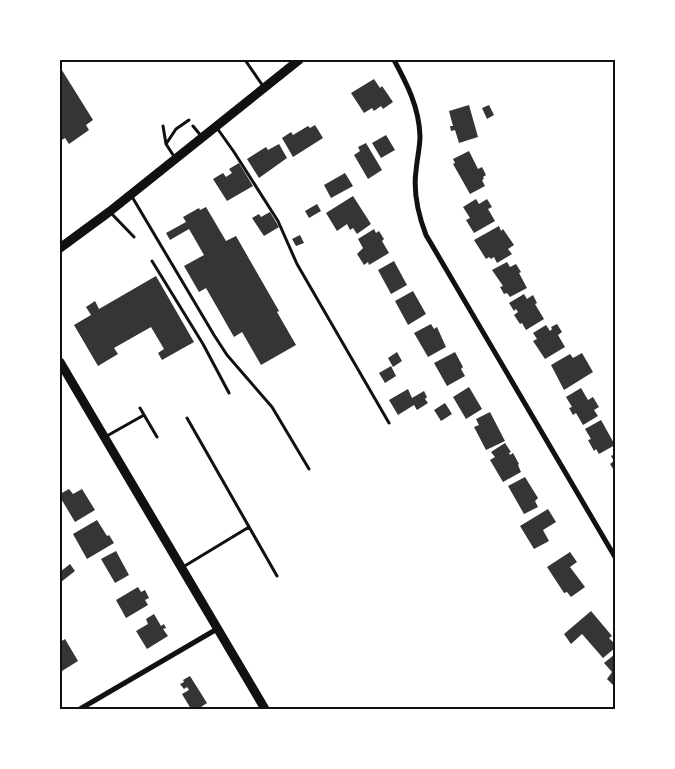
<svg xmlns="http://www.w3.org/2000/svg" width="675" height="769" viewBox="0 0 675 769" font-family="Roboto,sans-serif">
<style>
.building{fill:#353535}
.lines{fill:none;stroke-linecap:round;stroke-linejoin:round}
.service{stroke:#111;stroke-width:3}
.minor{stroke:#111;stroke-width:5}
.secondary{stroke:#111;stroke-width:9}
.neatline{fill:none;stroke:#111;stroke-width:2}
</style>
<rect width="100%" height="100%" fill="#fff"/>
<path class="building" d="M60,67L93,120L86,125L89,130L69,144L65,138L60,141Z
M374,79L380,88L382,86L393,102L383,109L381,106L374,111L372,108L364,113L351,93Z
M469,105L478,137L459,143L455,130L451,131L450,126H453L449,111Z
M489,105L494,115L487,119L482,108Z
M315,125L323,138L293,157L282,138L291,132L293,135L308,126L310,128Z
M386,135L395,150L381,158L372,143Z
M366,143L382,170L368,179L354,155L360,151L358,147Z
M279,144L287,158L259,178L247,159L266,147L268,150Z
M469,151L478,169L482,167L486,175L483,177L484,179L482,180L485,186L470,194L453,164L455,163L453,159Z
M239,163L253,186L227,201L213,179L223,173L226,177L232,173L229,169Z
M345,173L353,186L331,198L324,185Z
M353,196L371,224L357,234L353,228L350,230L347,224L337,231L326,213Z
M476,199L479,204L487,199L492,207L488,209L495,221L474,233L466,220L470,218L463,207Z
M317,204L321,211L309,218L305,211Z
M206,207L226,241L236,236L279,311L277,312L296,345L261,365L242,332L234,337L206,288L199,292L184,266L204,255L189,229L170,240L166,233L186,222L183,217L199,208L200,210Z
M270,212L279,227L264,236L252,218L259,214L261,217Z
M499,226L501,231L503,229L514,245L508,249L512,254L497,263L494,257L491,259L489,257L486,259L474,240Z
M374,229L376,233L379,231L384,239L382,241L389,253L369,265L368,262L364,265L357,254L363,248L358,239Z
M300,235L304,243L296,246L292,239Z
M394,261L407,285L391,294L378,270Z
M507,262L510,267L516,264L521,272L519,273L527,288L510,297L507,293L504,294L500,287L503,286L492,270Z
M156,276L194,342L162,360L158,353L164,349L151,327L114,348L118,354L98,366L74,325L91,315L86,307L95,301L99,309Z
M413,291L426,314L408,325L395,301Z
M524,294L527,299L533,295L537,303L535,304L544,319L526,330L522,323L520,324L514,315L518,312L516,309L514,311L509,303Z
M431,324L434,329L437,327L446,347L428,357L414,333Z
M557,324L562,332L558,335L565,347L545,359L533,341L537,339L533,333L546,325L550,331L552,329L551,327Z
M397,352L402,361L393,367L388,358Z
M455,352L463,367L461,369L465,376L447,386L434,363Z
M582,353L593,372L564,390L551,365L570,354L573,358Z
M391,366L396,376L385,383L379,373Z
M469,387L482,409L466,419L453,397Z
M581,388L588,400L593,397L599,407L594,410L598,416L583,425L576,413L573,415L569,408L572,407L566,397Z
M408,389L412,398L424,391L427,397L425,399L428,403L417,410L414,405L398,415L389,400Z
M445,403L452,414L441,421L434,410Z
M490,412L505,441L486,450L474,427L479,425L476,419Z
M601,420L615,445L599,454L596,449L594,451L588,440L591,439L585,429Z
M505,443L511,452L509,453L510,455L513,453L519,464L518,465L521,472L503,482L490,460L495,457L491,452Z
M615,454V472L610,464L614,461L611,456Z
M525,477L538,498L535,501L538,507L524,514L508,486Z
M69,489L73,494L82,489L95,510L75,522L60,497V494Z
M548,509L556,522L543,530L549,541L534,549L520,526Z
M97,520L107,536L109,535L114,543L87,559L73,534Z
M116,551L129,575L115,583L101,559Z
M570,552L577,562L570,567L585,587L571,597L567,592L564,593L547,567Z
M70,564L75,571L61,582L60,572Z
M138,587L141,592L145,590L149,598L145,600L148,605L126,618L116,600Z
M591,611L612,636L609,638L615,644V648L603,658L582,634L571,644L564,634Z
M154,614L161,626L164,624L166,628L163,629L168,636L147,649L136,631L148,624L146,619Z
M65,639L78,661L62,671L60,668V642Z
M615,654V687L607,679L612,672L604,663Z
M190,676L207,703L198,709H191L182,694L189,690L187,687L184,689L180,684L184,682L183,680Z"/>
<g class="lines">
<path class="service" d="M245,60L263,86
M163,126L166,144L175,158
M193,126L202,137
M217,128L234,152L278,221L297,264L389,423
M166,144L176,129L189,120
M131,195L214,335L227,355L272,407L309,469
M110,212L134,237
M152,261L203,344L229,393
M140,408L157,437
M187,418L277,576
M105,437L144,415
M183,567L249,527"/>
<path class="minor" d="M394,60C407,84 419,107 420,136C420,147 417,159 416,171C413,193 418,214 426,235L615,557
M80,709L217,629"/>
<path class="secondary" d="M60,248L109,212L299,60
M60,362L265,709"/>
</g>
<rect width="675" height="769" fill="none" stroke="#ffffff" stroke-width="122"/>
<rect x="61" y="61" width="553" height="647" class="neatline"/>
</svg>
